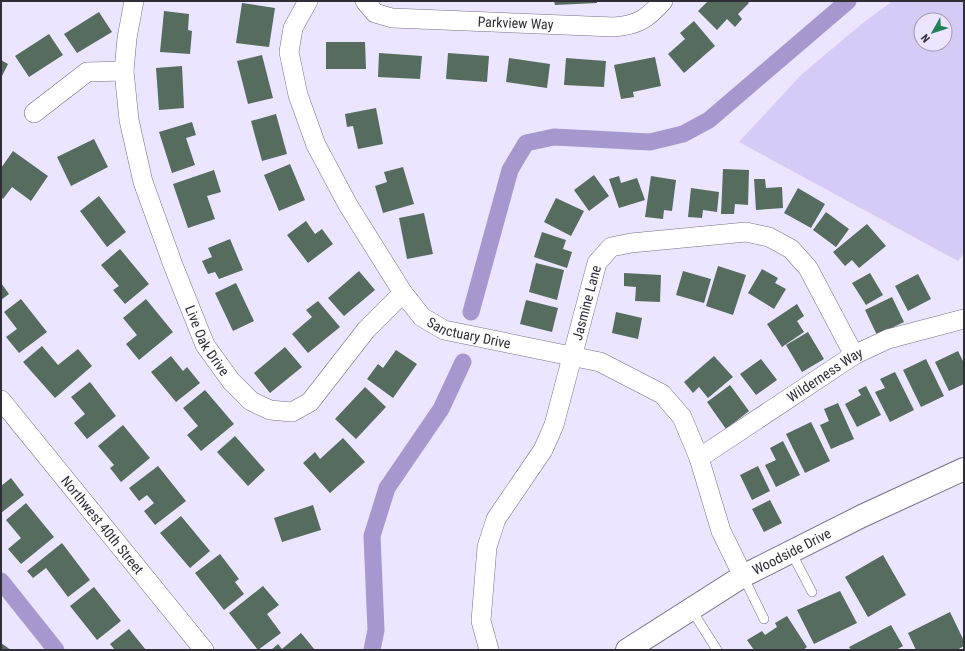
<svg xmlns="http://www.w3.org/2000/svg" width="965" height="651" viewBox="0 0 965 651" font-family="'Roboto Condensed',sans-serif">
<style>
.green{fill:#d6caf7;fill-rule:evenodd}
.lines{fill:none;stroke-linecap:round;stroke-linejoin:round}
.canal{stroke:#a697cf;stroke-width:17}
.building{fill:#556c5e}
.service-casing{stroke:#767087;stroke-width:10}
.minor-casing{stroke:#767087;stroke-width:20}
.tertiary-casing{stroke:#767087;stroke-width:24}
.service{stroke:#fff;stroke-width:9}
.minor{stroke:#fff;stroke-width:19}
.tertiary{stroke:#fff;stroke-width:22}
.labels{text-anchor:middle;stroke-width:4;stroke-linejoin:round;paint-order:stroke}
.street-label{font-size:14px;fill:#302d37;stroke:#ebe5ff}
</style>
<rect width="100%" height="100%" fill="#ebe5ff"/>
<path class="green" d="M893,1H964V253L958,261L739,142L801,75L864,22ZM921,20H945V44H921Z"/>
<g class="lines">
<path class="canal" d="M471,312L510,170L526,143L554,137L650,142L683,134L709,120L848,1
M1,581L56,650
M372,650L376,630L372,536L387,488L441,409L463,362"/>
</g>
<path class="building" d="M554,1H597V3L555,5Z
M708,1H747L749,3L738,14L742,19L735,27L727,19L717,30L698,11Z
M242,3L275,8L269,47L236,43Z
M164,11L189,14L188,30L192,31L190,54L160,52Z
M99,12L112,32L77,53L64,34Z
M694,21L715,46L684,73L668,54L685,39L680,33Z
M49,34L63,55L29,77L15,56Z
M326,42H365L366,69H326Z
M379,53L422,56L420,79L378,77Z
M448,53L489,56L487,82L446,79Z
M262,55L273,98L248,104L237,61Z
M655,57L661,86L633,92L634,97L621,99L614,65Z
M509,58L550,64L547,88L506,82Z
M566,58L606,61L604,87L564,85Z
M1,60L8,64L1,78Z
M182,66L184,108L159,110L156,68Z
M376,108L383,144L358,149L353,126L347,127L345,114Z
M276,114L287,154L262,161L251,121Z
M192,122L196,135L186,138L195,165L172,173L159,132Z
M94,139L108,167L71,186L57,157Z
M13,151L48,176L31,201L12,187L3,199L1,197V168Z
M290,164L305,200L279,211L264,175Z
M403,167L414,204L383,213L375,186L387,182L384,172Z
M723,169L749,170L748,205L735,204L734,214H721Z
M214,170L221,192L207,196L215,219L188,228L173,184Z
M594,175L609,196L589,211L574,190Z
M619,176L621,183L637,178L645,200L619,208L609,179Z
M651,176L676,180L672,211L664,210L663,219L645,217Z
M754,179H765L766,188L782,187L783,208L756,210Z
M691,188L719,192L717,212L703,210L702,218L688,217Z
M798,188L825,204L811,228L784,213Z
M99,196L126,232L107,247L80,211Z
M556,198L584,211L571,236L544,222Z
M826,212L849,229L836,247L813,230Z
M424,213L433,254L407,259L399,218Z
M306,221L315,234L322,229L333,244L308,263L287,235Z
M867,224L886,246L859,268L852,260L845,266L833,252Z
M542,232L566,240L563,249L572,252L567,268L534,257Z
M230,239L243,270L219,279L215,272L208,274L202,261L212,257L208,248Z
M120,249L149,284L125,304L113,290L119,286L101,265Z
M536,263L564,270L557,300L529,292Z
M718,266L746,275L733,315L706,306Z
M762,269L778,278L775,283L786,289L774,309L748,293Z
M359,271L375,290L344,316L328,298Z
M683,271L711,279L704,303L676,295Z
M624,273L661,275L660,302L635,301L636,287L624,286Z
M870,273L883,295L866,305L852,283Z
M918,274L931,299L908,311L895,286Z
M1,283L9,294L1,300Z
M236,283L254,321L233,331L215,293Z
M892,297L904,322L877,335L865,310Z
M21,299L47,332L19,353L6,337L17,329L4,312Z
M146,299L173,332L139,360L126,344L137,335L123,318Z
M526,300L558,308L552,332L520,324Z
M318,301L340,327L308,353L292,334L312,317L306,310Z
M797,304L804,316L797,321L804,332L782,347L767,324Z
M616,312L642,318L638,339L612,333Z
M808,332L824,359L802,372L786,345Z
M42,346L58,365L78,349L92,366L55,398L23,362Z
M285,347L302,367L270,393L254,373Z
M396,350L417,364L393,398L367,379L378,364L383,368Z
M958,351L964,363V384L949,391L935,362Z
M171,356L183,371L187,367L200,383L176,402L151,372Z
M714,356L733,377L708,398L699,387L693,393L684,382Z
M761,359L777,380L756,395L740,374Z
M926,359L944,396L921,407L903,370Z
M895,372L914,410L890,422L875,392L885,388L880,379Z
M90,382L116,416L87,439L74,423L85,414L71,397Z
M730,385L749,411L726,429L707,402Z
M866,386L881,415L857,427L845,404L861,395L858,390Z
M365,387L386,407L356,439L335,419Z
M205,390L234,424L201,451L187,435L198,426L183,408Z
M838,403L854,439L831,449L820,425L829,421L824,409Z
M811,422L830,461L805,473L786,434Z
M123,425L150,458L121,482L110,468L114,465L98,446Z
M235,436L265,470L248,486L217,452Z
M343,438L365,462L330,493L303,463L315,452L320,459Z
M783,441L800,475L776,487L765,465L776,460L770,448Z
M158,466L186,501L155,525L144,511L154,503L147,495L139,501L129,488Z
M758,466L770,491L752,500L740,475Z
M11,478L24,495L1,513V486Z
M770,500L782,523L764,532L752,509Z
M26,503L54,537L21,564L8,549L21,538L6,520Z
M313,505L321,530L282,542L274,518Z
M181,516L210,551L190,568L160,533Z
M62,543L90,580L68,597L46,568L33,578L27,571Z
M220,554L239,579L235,582L244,594L224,610L195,573Z
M883,555L906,595L868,617L845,577Z
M263,586L279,605L267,614L281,633L258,650L229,613Z
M94,587L121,621L97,640L70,606Z
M840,591L857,623L814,644L797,610Z
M950,612L964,641V646L957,650H916L908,633Z
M787,616L807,647L803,650H754L747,640L762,631L765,635L777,627L775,623Z
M891,625L903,646L896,650H851L849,647Z
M129,629L146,650H115L110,644Z
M301,633L315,650H271L278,644L282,649Z
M1,643L11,650H1Z"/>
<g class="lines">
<defs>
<path id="service" d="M791,552L812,592
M743,576L764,619
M691,609L717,650"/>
<g id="minor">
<path id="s1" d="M134,1L127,38L124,71L129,120L143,182L173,265L205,345L231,381L251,401L270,410L292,412L310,402L366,330L403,293"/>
<path id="s2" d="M308,1L293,28L289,52L298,95L316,145L348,205L403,293L422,317L444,330L600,362L662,394L682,417L699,458L721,531L743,576"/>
<path id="s3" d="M365,1L375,13L392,18L614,27C638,25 647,19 663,1"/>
<path d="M34,113L87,72L124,71"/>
<path id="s4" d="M1,400L204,650"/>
<path id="s5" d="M699,458L854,355L888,339L964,319"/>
<path id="s6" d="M489,650L481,621L487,547L496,519L543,450L554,425L597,263L611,247L631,243L746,232L769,237L791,249L808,268L854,355"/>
</g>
<g id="tertiary">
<path id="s7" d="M627,650L743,576L862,516L964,469"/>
</g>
</defs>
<use href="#service" class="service-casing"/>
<use href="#minor" class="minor-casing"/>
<use href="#tertiary" class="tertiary-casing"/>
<use href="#service" class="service"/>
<use href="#minor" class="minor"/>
<use href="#tertiary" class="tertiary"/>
</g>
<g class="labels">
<g class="street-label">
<text dy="5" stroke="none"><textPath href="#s3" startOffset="157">Parkview Way</textPath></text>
<text dy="5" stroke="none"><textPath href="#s6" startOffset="371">Jasmine Lane</textPath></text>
<text dy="5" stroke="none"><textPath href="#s2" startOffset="405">Sanctuary Drive</textPath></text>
<text dy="5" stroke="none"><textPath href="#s1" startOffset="355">Live Oak Drive</textPath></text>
<text dy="5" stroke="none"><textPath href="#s5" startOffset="151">Wilderness Way</textPath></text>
<text dy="5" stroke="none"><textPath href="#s4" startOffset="161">Northwest 40th Street</textPath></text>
<text dy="5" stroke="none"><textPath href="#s7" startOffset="192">Woodside Drive</textPath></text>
</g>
</g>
<rect width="965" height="651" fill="none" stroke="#302d37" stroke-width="4"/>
<g transform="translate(933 32) rotate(231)"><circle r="19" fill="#ebe5ff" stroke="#a09baf"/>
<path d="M0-3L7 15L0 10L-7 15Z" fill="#237f55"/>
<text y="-6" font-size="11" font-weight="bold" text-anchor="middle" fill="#302d37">N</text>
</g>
</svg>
